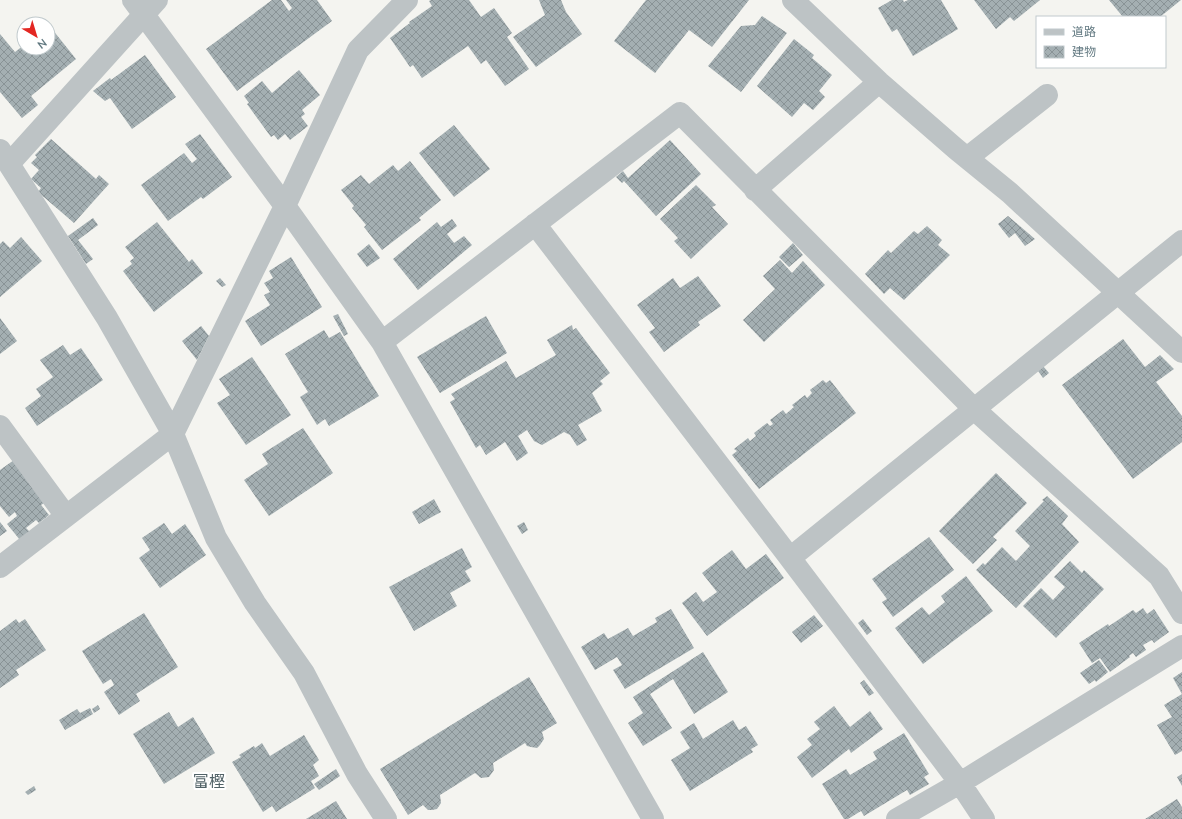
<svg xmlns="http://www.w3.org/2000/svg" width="1182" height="819" viewBox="0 0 1182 819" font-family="'Nunito Sans','Noto Sans JP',sans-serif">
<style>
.building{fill:url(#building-cross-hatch)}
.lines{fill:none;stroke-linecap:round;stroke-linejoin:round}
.minor{stroke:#bdc3c5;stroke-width:22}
.labels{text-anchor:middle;stroke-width:4;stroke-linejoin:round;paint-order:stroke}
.quarter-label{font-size:16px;fill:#516267;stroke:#fff}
</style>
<defs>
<pattern id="building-cross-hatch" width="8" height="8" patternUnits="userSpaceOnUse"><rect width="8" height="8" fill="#a4afb2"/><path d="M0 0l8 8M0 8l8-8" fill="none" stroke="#899396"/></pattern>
</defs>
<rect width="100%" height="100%" fill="#f4f4f0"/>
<path class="building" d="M272,0H281L289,11L292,8L286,0H317L332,21L237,91L206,49Z
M431,0H469L481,17L494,8L512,33L507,37L529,69L505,86L486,60L481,64L468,46L422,78L413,65L410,67L390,38L410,23L409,22L432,6L429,1Z
M539,0H561L566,12L582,34L536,67L513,37L545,15Z
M646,0H749L712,47L689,30L655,73L614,41Z
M892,0H903L904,2L908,0H941L958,29L913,56L897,29L892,32L878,8Z
M974,0H1040L1014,21L1010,17L996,29Z
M1109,0H1181L1160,17H1123Z
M762,16L787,33L741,92L708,66L741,26L755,25Z
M48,24L76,59L31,96L38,105L22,118L0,92V34L15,52L24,45V48H48Z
M794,39L814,55L812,58L832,75L819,91L825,97L813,110L804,103L792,117L757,86Z
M145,55L176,97L132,129L110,98L105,101L93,91L110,78L111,80Z
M299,70L320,95L302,110L305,114L301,117L308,126L290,140L285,134L278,140L274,135L271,137L247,104L249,103L244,96L262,81L272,93Z
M454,125L490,169L454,197L419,153Z
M200,134L232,177L203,199L201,197L168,221L141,185L184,153L192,163L197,159L185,144Z
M51,139L96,179L99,175L109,184L74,223L38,192L41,188L31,179L39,170L31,163L37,157L35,155Z
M670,140L701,174L656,216L624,181L622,183L616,177L623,171L628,178Z
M410,161L441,200L419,218L421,220L382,250L364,227L366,225L352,208L354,206L341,190L361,175L369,184L393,165L398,171Z
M696,185L716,205L712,207L728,224L691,259L674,241L678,238L660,219Z
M1008,216L1035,239L1025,246L1015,233L1009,238L998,224Z
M93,218L98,225L78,240L93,259L86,264L68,236Z
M452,219L457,226L447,234L454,243L464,236L472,245L418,290L393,259L437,222L441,227Z
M157,222L189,262L192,259L203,273L154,312L123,271L132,264L130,261L134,258L125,247Z
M927,226L942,240L938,245L950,255L904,300L890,288L884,294L865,274L888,250L891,253L914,231L918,234Z
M21,237L42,261L0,297V244L3,241L10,248Z
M793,243L803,255L789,267L779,257Z
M369,244L380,258L367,267L357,254Z
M291,257L322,307L261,346L245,321L270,305L264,295L270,292L264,283L273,278L269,271Z
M780,260L792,273L803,261L825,285L764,342L743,320L775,289L763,276Z
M698,276L721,306L698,322L700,325L664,352L649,332L655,328L637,305L673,278L680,288Z
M220,278L226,285L222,287L216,281Z
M338,314L348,334L344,336L333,316Z
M486,316L507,353L440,393L417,357Z
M0,318L17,341L0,354Z
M572,325L573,330L576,328L610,373L600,381L603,384L592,393L602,411L578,425L587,440L577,446L570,435L564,432L542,445L534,441L527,430L518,436L528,453L517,461L505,442L486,455L480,445L476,448L450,402L455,399L451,394L506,361L516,378L556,355L547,340Z
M201,326L209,336L197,360L182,341Z
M324,330L329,338L340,332L379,396L329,426L325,419L317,425L300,397L308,392L285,354Z
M1123,339L1145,367L1160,355L1174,369L1156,382L1182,416V442L1133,479L1062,385Z
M63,345L70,355L81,348L103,380L37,426L25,408L41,396L36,389L53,377L40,360Z
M252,357L291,415L246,445L217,403L230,395L219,379Z
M1043,366L1049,373L1043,378L1038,371Z
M823,380L826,383L830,380L856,413L759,489L732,455L737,451L734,449L748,438L750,441L756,436L754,433L767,423L770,426L773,424L770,420L783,410L786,414L794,407L792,405L805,395L807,398L812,393L810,390Z
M303,428L333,473L269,516L244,480L268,464L262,454Z
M14,460L46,502L41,505L49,515L39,523L36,520L26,528L30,532L20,540L7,524L17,516L15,512L9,517L0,506V470Z
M996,473L1027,503L993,537L997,540L973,564L939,531Z
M1047,496L1068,516L1062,524L1079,542L1016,608L976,570L983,563L985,565L1002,547L1016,561L1030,546L1015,531L1044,501L1042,500Z
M434,499L441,512L419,524L412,512Z
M0,522L7,531L0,536Z
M524,522L528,530L522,534L517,526Z
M164,523L172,534L185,524L206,555L160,588L139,558L150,550L142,538Z
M929,537L954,570L893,617L882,602L887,599L872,579Z
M462,548L472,567L465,571L471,581L450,593L457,606L414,631L389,587Z
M732,550L746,569L766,554L784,578L707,636L682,603L696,592L703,602L717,592L702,573Z
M1070,561L1082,573L1084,570L1104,589L1056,638L1023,606L1041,588L1053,600L1065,587L1054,577Z
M966,576L993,611L923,664L895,628L922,607L929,615L945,602L941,596Z
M1143,608L1147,614L1154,609L1169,632L1154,643L1152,640L1143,645L1146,650L1136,657L1133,653L1129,656L1130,657L1110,672L1100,658L1092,663L1079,643L1108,624L1109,626L1133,610L1136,613Z
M671,609L694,648L625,689L613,670L622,665L617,657L595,670L581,647L604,633L608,639L628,628L633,636L657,622L655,618Z
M144,613L178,667L136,694L140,701L119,715L104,692L114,685L111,679L103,684L82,651Z
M814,615L823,626L801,643L792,632Z
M16,619L19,623L25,619L46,650L16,670L19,675L0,688V631Z
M863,619L872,631L867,635L858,623Z
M703,652L728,692L694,714L673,679L650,694L672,728L643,746L628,723L643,713L633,697Z
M1099,660L1108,672L1096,682L1095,680L1089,684L1080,673Z
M1182,672V694L1173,678Z
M529,677L557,723L542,732L544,739L540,745L537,748L531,747L527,746L525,743L493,763L494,770L489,777L481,778L475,773L440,795L441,803L437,809L432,810H428L423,805L408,815L380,769Z
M864,680L874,693L869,696L860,683Z
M1182,694V751L1175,755L1157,725L1172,717L1164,705Z
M98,705L100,709L94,713L92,709Z
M834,706L850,727L870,711L883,729L851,753L849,749L812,778L797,757L812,745L807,739L820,729L814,722Z
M90,708L93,714L65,730L59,720L77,709L80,713Z
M169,712L178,727L193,717L215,753L164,784L133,734Z
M733,720L739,730L746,726L758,745L751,749L753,752L690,791L671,760L690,748L680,732L694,723L703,739Z
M904,733L929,774L924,777L929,784L910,795L907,790L864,816L861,811L848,819H844L822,784L846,769L850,775L877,759L873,752Z
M304,735L319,760L313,765L319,776L311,781L315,788L276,812L272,806L263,812L232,762L241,757L239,755L254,746L255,748L262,743L270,756Z
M336,769L340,776L319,790L314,784Z
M1182,774V786L1177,777Z
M34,786L36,790L28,795L25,792Z
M1177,799L1182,807V819H1145Z
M336,801L347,819H306Z"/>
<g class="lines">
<path class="minor" d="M133,0L285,206L382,342L653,819
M793,0L879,82L956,149L1010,193L1182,352
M0,150L107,318L173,434L216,538L255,603L304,673L357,774L386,819
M967,158L1047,95
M9,164L157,0
M755,190L879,82
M535,224L790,558
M382,342L680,113L974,409L1159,576L1182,613
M0,426L66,516
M0,567L173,434L285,206L358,50L407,0
M897,819L960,783L1182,646
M984,819L960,783L790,558L1182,241"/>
</g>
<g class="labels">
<g class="quarter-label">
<text x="209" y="787">富樫</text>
</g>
</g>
<rect x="1036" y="16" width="130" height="52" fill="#ffffff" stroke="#c1cacd"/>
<rect x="1044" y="29" width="20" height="6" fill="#bdc3c5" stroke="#c1cacd"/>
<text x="1072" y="36" font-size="12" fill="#637a82">道路</text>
<rect x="1044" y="46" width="20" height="12" fill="url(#building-cross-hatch)" stroke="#c1cacd"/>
<text x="1072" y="56" font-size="12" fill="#637a82">建物</text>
<g transform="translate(36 36) rotate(142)"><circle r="19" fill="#ffffff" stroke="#c1cacd"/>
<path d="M0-3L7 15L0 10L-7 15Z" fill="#e32722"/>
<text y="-6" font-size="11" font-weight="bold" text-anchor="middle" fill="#637a82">N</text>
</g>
</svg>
